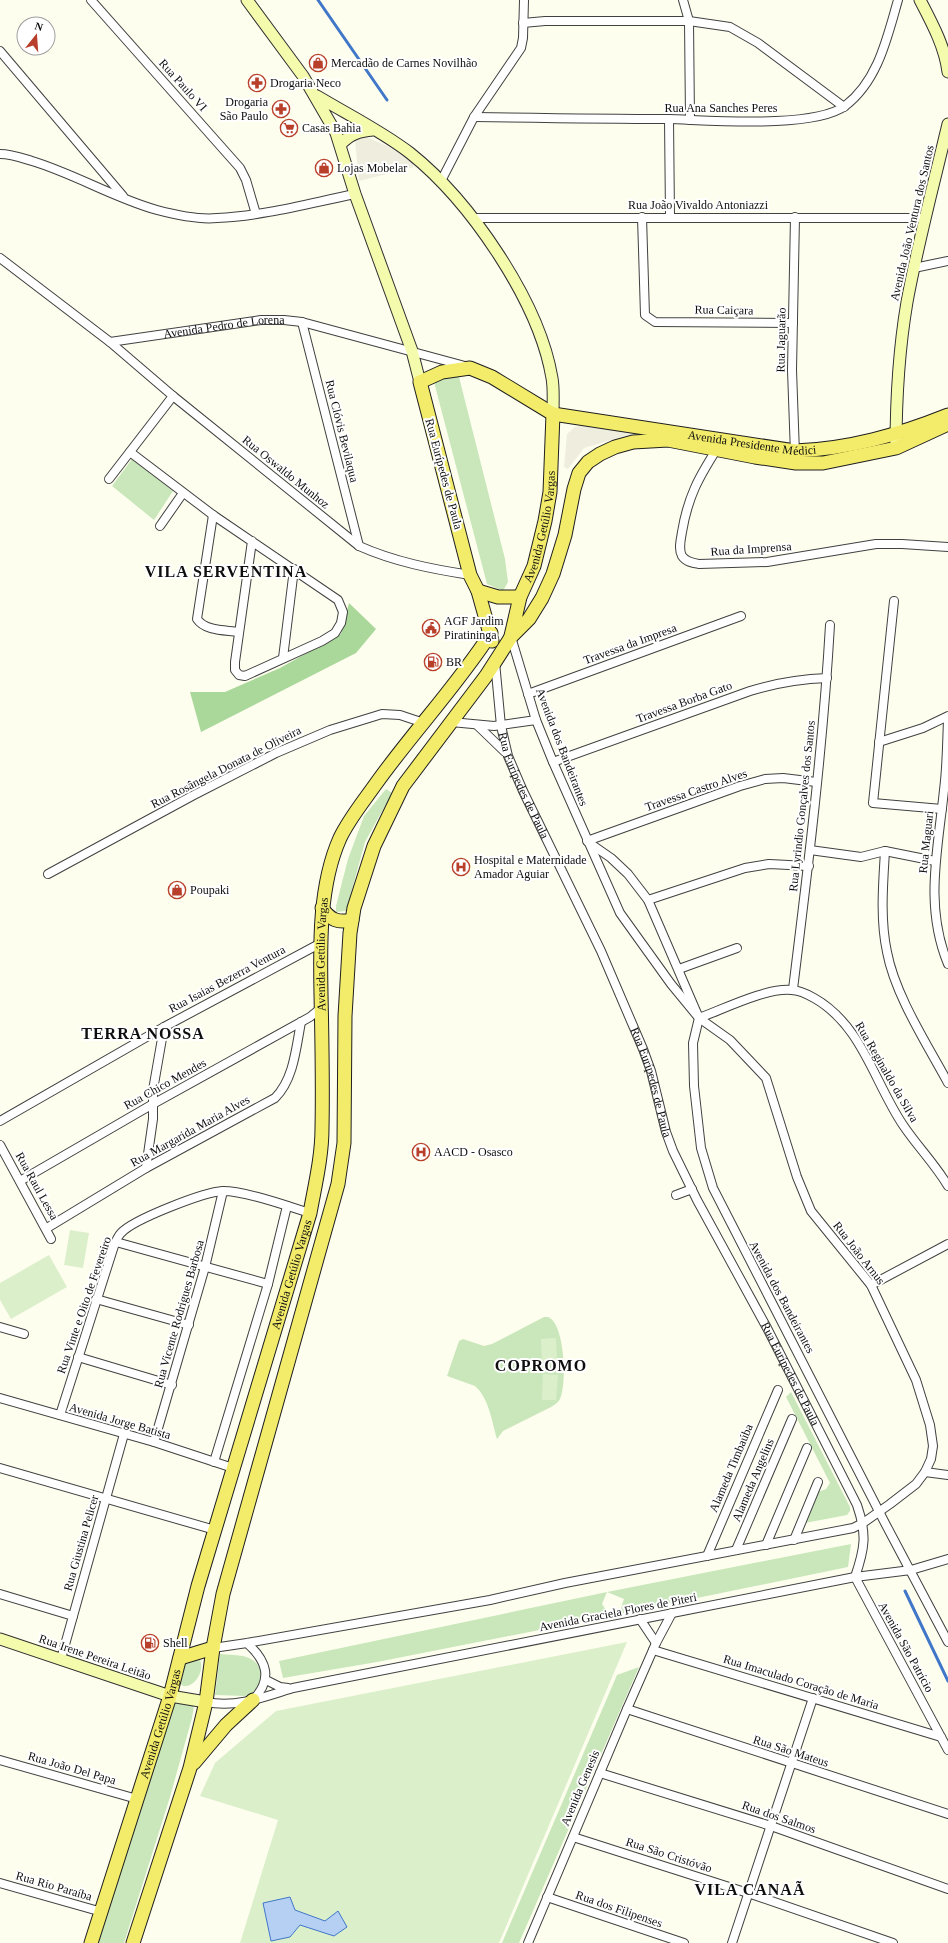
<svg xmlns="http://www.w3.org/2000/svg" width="948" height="1943" viewBox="0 0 948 1943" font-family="'Times New Roman',serif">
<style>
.green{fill:#c9e7ba}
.forest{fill:#aad79a}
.pitch{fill:#dcefcb}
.plaza{fill:#eeedde}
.water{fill:#b6d0f4;stroke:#4077c8}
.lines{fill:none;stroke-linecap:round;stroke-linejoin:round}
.stream{stroke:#4077c8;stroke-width:3}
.street-casing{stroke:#414141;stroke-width:10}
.secondary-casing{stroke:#303030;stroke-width:13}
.primary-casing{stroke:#1f1f1f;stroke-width:15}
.street{stroke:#fff;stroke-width:8}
.secondary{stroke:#f5fbad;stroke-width:11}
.primary{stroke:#f3ec6a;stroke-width:13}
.labels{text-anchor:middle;stroke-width:4;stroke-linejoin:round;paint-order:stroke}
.poi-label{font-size:12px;fill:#0e0e0e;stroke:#fff;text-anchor:start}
.street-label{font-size:12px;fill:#0e0e0e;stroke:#fff}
.district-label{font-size:16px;font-weight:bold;letter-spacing:1px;fill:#0e0e0e;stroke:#fff}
</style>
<rect width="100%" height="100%" fill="#fefeef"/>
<path class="green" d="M458,373L505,559L508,582L503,591L487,584L434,382Z
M132,459L173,491L154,520L112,486Z
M386,789L392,793L365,842L346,911L336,912V906L348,859L364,816Z
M544,1317H548C565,1323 567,1384 560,1399C558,1403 554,1405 551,1407L503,1431L497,1439C492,1422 489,1398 475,1386L447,1376L459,1341L463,1339L484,1346L492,1344Z
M791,1392L850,1507V1511L847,1515L805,1523L818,1492L826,1489L830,1483L786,1397Z
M851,1544L848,1567L619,1614L624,1599L607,1592L602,1604L610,1616L377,1662L283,1678L279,1661L607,1592Z
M220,1654C242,1656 254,1653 264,1675L256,1694L245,1696L215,1695Z
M195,1657L199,1658C206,1668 196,1688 183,1686L180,1683L185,1664Z
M639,1667L519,1943H502L617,1675Z
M175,1703L194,1706L192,1718L170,1797L124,1943H98Z"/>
<path class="forest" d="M349,603L376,629L356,653L201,732L190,692H225L280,668L341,634Z"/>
<path class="pitch" d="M70,1230L89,1233L83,1268L64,1265Z
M49,1255L67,1287L11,1319L0,1300V1283Z
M556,1338L557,1363L542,1364L541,1339Z
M543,1374L558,1375L556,1400H542Z
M627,1642L499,1943H240L278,1820L200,1796L215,1763L276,1711Z"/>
<path class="plaza" d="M362,135L387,146L411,161L414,167L359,181L355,140Z
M581,426L635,433L584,448L568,469L564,467L567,434L575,427Z"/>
<path class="water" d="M290,1897L295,1910L325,1921L338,1911L347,1927L334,1936L300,1925L290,1937L271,1941L263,1903Z"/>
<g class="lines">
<path class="stream" d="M318,0L387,100
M905,1591L948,1681"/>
<defs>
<g id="street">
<path d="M91,0L240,168L246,180L256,214"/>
<path d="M683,0L689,21L690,120"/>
<path d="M523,23L545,21H689L730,27L758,43L844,107"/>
<path d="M0,51L123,196"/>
<path d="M474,117C538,118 603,119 668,119C709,120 813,129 845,106C878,81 887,38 898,0"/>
<path d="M669,119L670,217"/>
<path d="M0,154C11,154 22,158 32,161C75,174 114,198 157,210C176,215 198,220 217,218C264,216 310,203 355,194"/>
<path d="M441,181L474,117L521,48L523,38L524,0"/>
<path d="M642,217L645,315L655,322L793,323"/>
<path d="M795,217L792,370L795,454"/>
<path d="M472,218H925"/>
<path d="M0,258L110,342L173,396L359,546C395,562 432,569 470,575"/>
<path d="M914,268L948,261"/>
<path d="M302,322L359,546"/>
<path id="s1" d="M110,342L261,320H284L302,322L465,366"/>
<path d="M718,447C699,477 688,496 682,532C681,539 678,549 682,556C686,562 693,563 699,564L767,562L876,544H902L948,547"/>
<path d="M130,452L213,515L338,600L343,612L341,623L335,633L322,641L245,676L239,675L235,670V662L252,541"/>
<path d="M109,479L173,396"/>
<path d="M213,515L197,619C205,631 225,630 238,632"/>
<path d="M160,526L183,493"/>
<path d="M894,601L873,803L942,809"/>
<path d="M283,658L294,569"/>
<path id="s2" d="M495,662L501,726L508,756L523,791L601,951L643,1049L651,1071L666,1132L673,1151L697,1200L767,1328L857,1505C867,1534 865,1548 855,1577L948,1750"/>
<path d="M528,694L741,616"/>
<path d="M948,720C947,743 947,767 944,790C938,850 924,906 948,964"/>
<path d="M451,722L494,726L536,720"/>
<path d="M477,725L505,752"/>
<path d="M879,742L923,728L948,716"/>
<path d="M553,762L750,691C776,683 800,679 827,678"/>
<path d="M587,841L740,786L765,779L783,778L816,782"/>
<path d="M588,842L611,858L628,874L648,900L699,1018L693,1043L694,1086L701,1148L713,1188L886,1525L948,1642"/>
<path d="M810,850L861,857L885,851L935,861"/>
<path d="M885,851C883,884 880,920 887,952C895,995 927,1044 948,1083"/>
<path d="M48,874L192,796L276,753L330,730L382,714L400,715L424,723"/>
<path d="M648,900L745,868L769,864L809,866"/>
<path d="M679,969L737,948"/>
<path d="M793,989C808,868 823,747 830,625"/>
<path d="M699,1018C724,1009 765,988 791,990C799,990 807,994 814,998C862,1025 874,1082 903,1125C917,1146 935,1164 948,1186"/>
<path d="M0,1121L164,1027L321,943"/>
<path d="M0,1145L51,1239"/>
<path d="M146,1168L153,1119V1090L164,1027"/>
<path d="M20,1181L153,1104L310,1017L321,1008"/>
<path d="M676,1195L692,1189"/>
<path d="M47,1228L146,1168L275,1098C294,1079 296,1048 301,1022"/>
<path d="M116,1242L268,1284"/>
<path d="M871,1285L948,1244"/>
<path d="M96,1299L189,1325"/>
<path d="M0,1327L24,1334"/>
<path d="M78,1357L172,1385"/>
<path d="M0,1398L154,1442L233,1468"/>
<path d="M60,1415L113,1249C115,1243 117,1237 121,1233C134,1219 204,1192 223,1191C245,1191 287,1206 310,1213"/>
<path d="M154,1442L205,1267L223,1191"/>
<path d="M214,1462L268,1284L287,1206"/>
<path d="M0,1468L215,1530"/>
<path d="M925,1472L948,1475"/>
<path d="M794,1540L818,1482"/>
<path d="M766,1545L807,1448"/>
<path d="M736,1550L792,1419"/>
<path d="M707,1556L778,1390"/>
<path d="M0,1594L73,1616"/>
<path d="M640,1619L656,1643"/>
<path d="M247,1643C267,1661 273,1679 253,1700"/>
<path d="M213,1648L247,1643L490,1600L565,1583L853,1528L863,1523L890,1504L916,1484L925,1472L931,1459L933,1446L930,1425L916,1380L871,1285L811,1211L797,1177L766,1078L730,1040L699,1018L671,984L620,913L553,762L536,720L511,637"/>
<path d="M653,1650L941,1737"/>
<path d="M61,1659L124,1434"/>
<path d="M266,1680L280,1687L288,1688"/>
<path d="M206,1702C237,1708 264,1697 293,1688L855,1577L911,1570L948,1559"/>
<path d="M627,1709L948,1814"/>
<path d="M0,1760L137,1799"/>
<path d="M600,1773L771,1826L948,1889"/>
<path d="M573,1837L748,1893L893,1943"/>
<path d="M0,1883L102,1912"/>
<path d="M547,1897L684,1943"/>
<path d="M528,1943L627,1709L656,1643L672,1613"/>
<path d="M732,1943L813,1698"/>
</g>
<path id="secondary" d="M247,0L303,76L336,133L355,194L412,351L420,382
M920,0C932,23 945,47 948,72
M317,96C347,114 383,132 410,153C470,201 539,301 552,378C554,389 553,402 553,414
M341,144C350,134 360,131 373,130
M896,448C896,400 899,349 907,302C918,242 934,183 948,124
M0,1639L170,1696L206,1702"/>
<g id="primary">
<path d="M478,591L498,597H520"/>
<path id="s3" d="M511,636L520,597L534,566L545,521L550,492L553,414"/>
<path id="s4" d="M492,641L478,591L470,575L420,382L442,372L470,368L492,377L553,414L795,451C849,449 898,435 948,415"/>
<path d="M322,908C330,920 338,923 352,920"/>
<path d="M180,1658L213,1648"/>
<path d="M194,1763L226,1725L253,1700"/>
<path id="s5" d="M91,1943L170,1696L198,1586L310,1213C315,1185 322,1157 322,1128C323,1084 322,1039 321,994C320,944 319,885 340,838C349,819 363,802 375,785C412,733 456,687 491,633"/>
<path d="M133,1943L190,1768L206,1702L213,1648L223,1594L338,1184L344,1143L345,1016L350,933L354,908L374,846L403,786L486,676L511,637L529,619L542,598L553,574L565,535L574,489L579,473L588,462L600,454L615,447L633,442L668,440L755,457L796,463H823L896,448L948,424"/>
</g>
</defs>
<use href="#street" class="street-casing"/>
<use href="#secondary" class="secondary-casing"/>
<use href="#primary" class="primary-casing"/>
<use href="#street" class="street"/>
<use href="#secondary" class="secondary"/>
<use href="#primary" class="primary"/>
</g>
<defs>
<symbol id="shop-ring" viewBox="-11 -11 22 22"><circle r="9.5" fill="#fff" stroke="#b8402b" stroke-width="1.5"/><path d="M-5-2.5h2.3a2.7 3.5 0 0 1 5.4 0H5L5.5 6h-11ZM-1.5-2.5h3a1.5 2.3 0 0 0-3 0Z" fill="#b8402b"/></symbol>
<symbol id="pharmacy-ring" viewBox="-11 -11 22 22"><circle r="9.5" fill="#fff" stroke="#b8402b" stroke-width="1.5"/><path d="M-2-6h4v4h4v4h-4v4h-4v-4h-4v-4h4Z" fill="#b8402b"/></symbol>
<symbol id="supermarket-ring" viewBox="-11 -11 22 22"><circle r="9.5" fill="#fff" stroke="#b8402b" stroke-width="1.5"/><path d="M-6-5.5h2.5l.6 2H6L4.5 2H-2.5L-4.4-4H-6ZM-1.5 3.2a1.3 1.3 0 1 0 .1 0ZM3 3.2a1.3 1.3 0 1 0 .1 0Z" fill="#b8402b"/></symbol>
<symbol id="civic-ring" viewBox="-11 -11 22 22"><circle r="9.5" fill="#fff" stroke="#b8402b" stroke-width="1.5"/><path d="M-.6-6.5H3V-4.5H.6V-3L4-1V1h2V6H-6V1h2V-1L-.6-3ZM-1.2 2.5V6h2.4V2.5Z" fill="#b8402b"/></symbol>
<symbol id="fuel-ring" viewBox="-11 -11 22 22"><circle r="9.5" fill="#fff" stroke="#b8402b" stroke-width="1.5"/><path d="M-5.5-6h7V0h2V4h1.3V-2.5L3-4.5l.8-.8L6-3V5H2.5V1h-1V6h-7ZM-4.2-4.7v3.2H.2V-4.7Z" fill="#b8402b"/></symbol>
<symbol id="hospital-ring" viewBox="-11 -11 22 22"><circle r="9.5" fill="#fff" stroke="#b8402b" stroke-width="1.5"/><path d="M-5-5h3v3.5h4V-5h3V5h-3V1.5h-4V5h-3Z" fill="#b8402b"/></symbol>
</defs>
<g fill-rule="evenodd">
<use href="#shop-ring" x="308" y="53" width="20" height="20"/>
<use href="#pharmacy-ring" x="247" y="73" width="20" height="20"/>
<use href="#pharmacy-ring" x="271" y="99" width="20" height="20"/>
<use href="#supermarket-ring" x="279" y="118" width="20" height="20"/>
<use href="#shop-ring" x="314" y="158" width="20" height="20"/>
<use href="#civic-ring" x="421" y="618" width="20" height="20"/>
<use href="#fuel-ring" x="423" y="652" width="20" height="20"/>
<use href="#hospital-ring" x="451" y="857" width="20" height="20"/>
<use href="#shop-ring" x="167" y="880" width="20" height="20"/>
<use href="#hospital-ring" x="411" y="1142" width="20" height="20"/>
<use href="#fuel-ring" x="140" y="1633" width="20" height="20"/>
</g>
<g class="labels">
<g class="poi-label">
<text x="331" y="67">Mercadão de Carnes Novilhão</text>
<text x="270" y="87">Drogaria Neco</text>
<text x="268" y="106" text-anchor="end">Drogaria<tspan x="268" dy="14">São Paulo</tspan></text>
<text x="302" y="132">Casas Bahia</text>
<text x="337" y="172">Lojas Mobelar</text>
<text x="444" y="625">AGF Jardim<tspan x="444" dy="14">Piratininga</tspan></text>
<text x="446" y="666">BR</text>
<text x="474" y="864">Hospital e Maternidade<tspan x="474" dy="14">Amador Aguiar</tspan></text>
<text x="190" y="894">Poupaki</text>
<text x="434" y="1156">AACD - Osasco</text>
<text x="163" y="1647">Shell</text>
</g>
<g class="street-label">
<text transform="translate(183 85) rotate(48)" y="4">Rua Paulo VI</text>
<text x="721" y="112">Rua Ana Sanches Peres</text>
<text x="698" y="209">Rua João Vivaldo Antoniazzi</text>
<text transform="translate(912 223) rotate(-77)" y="4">Avenida João Ventura dos Santos</text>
<text transform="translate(724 310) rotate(1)" y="4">Rua Caiçara</text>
<text dy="4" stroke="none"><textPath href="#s1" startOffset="115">Avenida Pedro de Lorena</textPath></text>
<text transform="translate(781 340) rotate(-89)" y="4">Rua Jaguarão</text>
<text transform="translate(342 431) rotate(76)" y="4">Rua Clóvis Bevilaqua</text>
<text dy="4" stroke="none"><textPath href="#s4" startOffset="618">Avenida Presidente Médici</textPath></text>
<text transform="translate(286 472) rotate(39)" y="4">Rua Oswaldo Munhoz</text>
<text transform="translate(444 474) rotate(75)" y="4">Rua Eurípedes de Paula</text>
<text dy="4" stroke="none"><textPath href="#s3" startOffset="114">Avenida Getúlio Vargas</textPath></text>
<text transform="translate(751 549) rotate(-4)" y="4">Rua da Imprensa</text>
<text transform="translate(630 644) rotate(-20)" y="4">Travessa da Impresa</text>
<text transform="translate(684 702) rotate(-20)" y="4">Travessa Borba Gato</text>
<text transform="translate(562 747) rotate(69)" y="4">Avenida dos Bandeirantes</text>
<text transform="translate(226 767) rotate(-27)" y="4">Rua Rosângela Donata de Oliveira</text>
<text dy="4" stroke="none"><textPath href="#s2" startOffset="128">Rua Eurípedes de Paula</textPath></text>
<text transform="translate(696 790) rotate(-19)" y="4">Travessa Castro Alves</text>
<text transform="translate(802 806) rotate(-84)" y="4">Rua Lyrindio Gonçalves dos Santos</text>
<text transform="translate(926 842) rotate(-84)" y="4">Rua Maguari</text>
<text dy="4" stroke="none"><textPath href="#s5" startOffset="1022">Avenida Getúlio Vargas</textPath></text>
<text transform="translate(227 979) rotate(-28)" y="4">Rua Isaias Bezerra Ventura</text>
<text transform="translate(887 1072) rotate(60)" y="4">Rua Reginaldo da Silva</text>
<text dy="4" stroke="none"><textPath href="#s2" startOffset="452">Rua Eurípedes de Paula</textPath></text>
<text transform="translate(165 1084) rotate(-29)" y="4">Rua Chico Mendes</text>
<text transform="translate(190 1131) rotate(-29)" y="4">Rua Margarida Maria Alves</text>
<text transform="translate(37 1186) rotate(61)" y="4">Rua Raul Lessa</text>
<text transform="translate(859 1253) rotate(52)" y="4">Rua João Arnus</text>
<text dy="4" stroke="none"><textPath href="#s5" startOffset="698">Avenida Getúlio Vargas</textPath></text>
<text transform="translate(782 1297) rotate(62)" y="4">Avenida dos Bandeirantes</text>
<text transform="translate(84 1305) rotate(-71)" y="4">Rua Vinte e Oito de Fevereiro</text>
<text transform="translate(179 1314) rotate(-74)" y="4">Rua Vicente Rodrigues Barbosa</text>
<text dy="4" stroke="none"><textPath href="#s2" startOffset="776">Rua Eurípedes de Paula</textPath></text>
<text transform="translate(120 1421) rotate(16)" y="4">Avenida Jorge Batista</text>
<text transform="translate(731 1468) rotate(-67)" y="4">Alameda Timbaúba</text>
<text transform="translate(753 1480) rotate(-67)" y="4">Alameda Angelins</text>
<text transform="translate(81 1543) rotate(-74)" y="4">Rua Giustina Pelicer</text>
<text transform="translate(618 1612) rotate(-11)" y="4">Avenida Graciela Flores de Piteri</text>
<text transform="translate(906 1647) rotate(61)" y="4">Avenida São Patrício</text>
<text transform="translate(95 1657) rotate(19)" y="4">Rua Irene Pereira Leitão</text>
<text transform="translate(801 1682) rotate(17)" y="4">Rua Imaculado Coração de Maria</text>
<text dy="4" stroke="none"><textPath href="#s5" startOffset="230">Avenida Getúlio Vargas</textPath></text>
<text transform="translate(791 1751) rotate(18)" y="4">Rua São Mateus</text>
<text transform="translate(72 1768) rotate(16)" y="4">Rua João Del Papa</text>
<text transform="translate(580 1788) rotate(-67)" y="4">Avenida Genesis</text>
<text transform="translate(779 1817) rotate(19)" y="4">Rua dos Salmos</text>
<text transform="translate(669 1855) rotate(18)" y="4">Rua São Cristóvão</text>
<text transform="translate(54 1886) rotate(16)" y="4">Rua Rio Paraíba</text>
<text transform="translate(619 1909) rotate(19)" y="4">Rua dos Filipenses</text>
</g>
<g class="district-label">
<text x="226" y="577">VILA SERVENTINA</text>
<text x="143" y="1039">TERRA NOSSA</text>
<text x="541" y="1371">COPROMO</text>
<text x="750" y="1895">VILA CANAÃ</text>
</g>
</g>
<g transform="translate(36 36) rotate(17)"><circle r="19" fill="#ffffff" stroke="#9f9f9f"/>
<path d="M0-3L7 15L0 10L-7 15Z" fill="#b8402b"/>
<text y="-6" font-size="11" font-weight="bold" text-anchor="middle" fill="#0e0e0e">N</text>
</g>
</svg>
